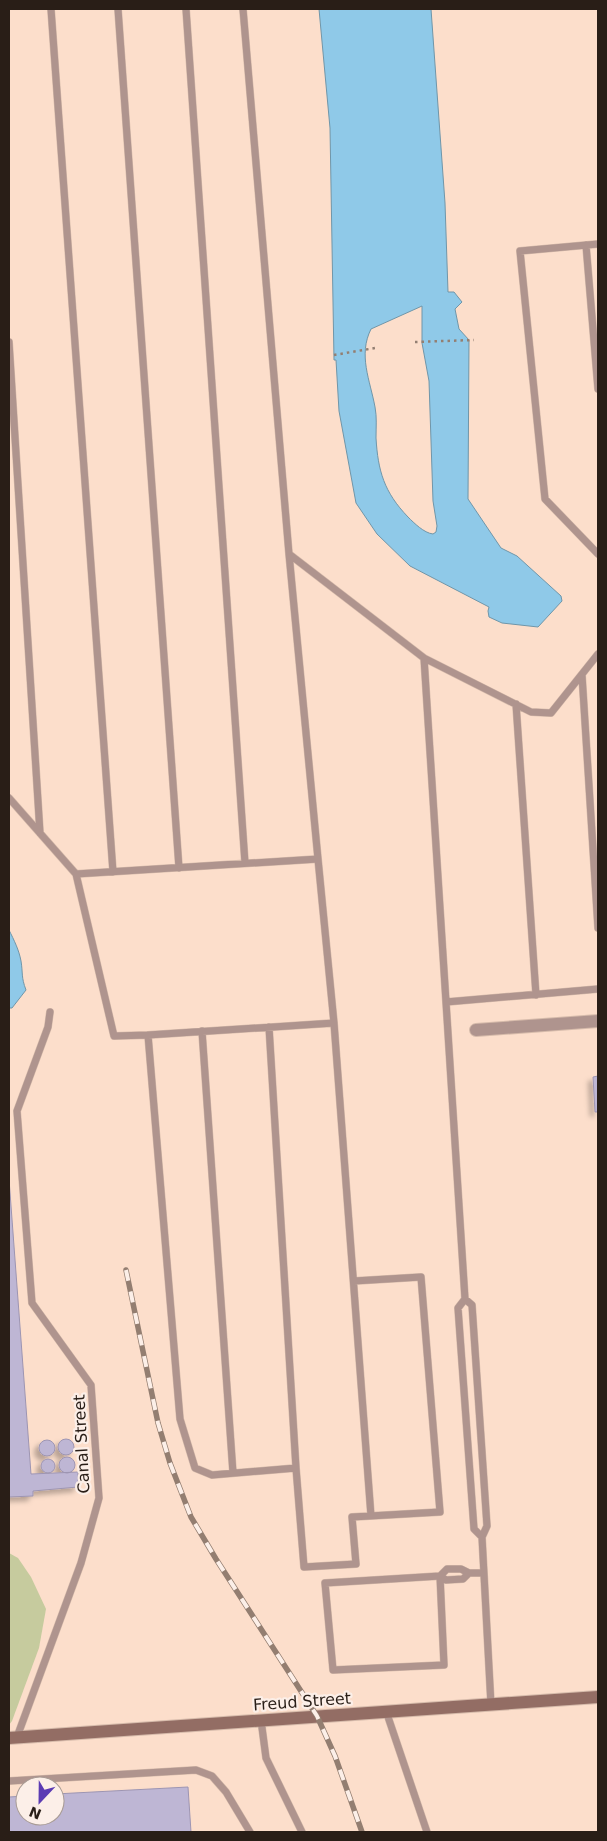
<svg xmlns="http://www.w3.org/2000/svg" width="607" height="1841" viewBox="0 0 607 1841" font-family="'DejaVu Sans',sans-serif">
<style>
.green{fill:#c6cb9e}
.water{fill:#8fc9e8;stroke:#7096a9;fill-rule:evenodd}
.building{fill:#beb6d4;stroke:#9d95b2;filter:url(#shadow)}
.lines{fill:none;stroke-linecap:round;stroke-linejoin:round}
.lane-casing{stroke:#d6bbab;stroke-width:8}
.street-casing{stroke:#d6bbab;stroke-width:14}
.secondary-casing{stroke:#d6bbab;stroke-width:14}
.path{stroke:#937f72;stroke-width:2.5;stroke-dasharray:2.5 4;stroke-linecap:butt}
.lane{stroke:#af948e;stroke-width:7}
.street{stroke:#af948e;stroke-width:12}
.secondary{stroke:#936d64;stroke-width:12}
.rail-casing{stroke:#937e71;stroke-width:5.5}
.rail{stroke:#fcefe8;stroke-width:4;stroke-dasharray:11;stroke-linecap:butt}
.labels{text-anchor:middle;stroke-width:4.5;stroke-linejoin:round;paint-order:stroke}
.street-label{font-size:16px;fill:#291e17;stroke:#fcefe8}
</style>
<defs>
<filter id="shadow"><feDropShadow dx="-4.5" dy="4.5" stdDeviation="2.5" flood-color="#0004"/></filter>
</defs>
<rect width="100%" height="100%" fill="#fcdecb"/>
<path class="green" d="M9,1553L18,1558L31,1577L46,1609L39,1648L12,1721L9,1725Z"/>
<path class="water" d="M319,9H431L445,203L448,292H454L462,302L455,309L459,329L469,340L468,499L501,548L517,556L561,596L562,601L538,627L502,623L489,617L488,611L489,607L410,566L377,534L356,503L339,411L336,360H334L330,128ZM422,306V343L429,381L433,501L437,526L436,532L433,534C424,533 414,523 408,517C384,492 378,471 376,438C376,427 377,417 375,407C370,380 358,355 371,329Z
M9,930C14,940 19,950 21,961C23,973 21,977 26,990L12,1008H9Z"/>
<path class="building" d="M598,1076V1112H595L593,1077Z
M9,1179L31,1474L78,1472V1487L33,1491V1496L9,1497Z
M58 1447a8 8 0 1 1 16 0a8 8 0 1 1-16 0Z
M39 1448a8 8 0 1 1 16 0a8 8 0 1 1-16 0Z
M59 1465a8 8 0 1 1 16 0a8 8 0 1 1-16 0Z
M41 1466a7 7 0 1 1 14 0a7 7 0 1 1-14 0Z
M188,1787L191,1832H9V1797L25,1796V1816H55V1794Z"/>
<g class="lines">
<defs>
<path id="lane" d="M51,9L113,872
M118,9L179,868
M186,9L245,863
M243,9L289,554L424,658L465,1299
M598,244L520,251L545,499L598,554
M586,245L598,389
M9,342L40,833
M424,658L531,712L551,713L598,654
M582,675L598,928
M516,704L536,995
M9,798L76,874L114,1036L148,1035L180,1419L195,1468L212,1475L296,1468L304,1567L356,1564L352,1517L440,1512L421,1277L354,1281
M318,859L334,1023
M76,874L318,859L289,554
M446,1002L598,989
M269,1027L296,1468
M202,1031L233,1473
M148,1035L334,1023L371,1516
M482,1537L474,1529L458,1308L465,1299L472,1305L487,1526L482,1537L491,1705
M440,1576L444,1665L333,1670L325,1583L440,1576L446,1580L463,1579L469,1573
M440,1576L447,1569H461L469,1573H483
M386,1711L427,1832
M261,1720L266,1758L302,1832
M17,1737L81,1563L99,1498L91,1385L32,1303L17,1111L48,1027L50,1012
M9,1781L196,1770L212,1776L226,1792L250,1832"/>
<path id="street" d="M476,1030L598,1021"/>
<path id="secondary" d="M9,1738L598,1697"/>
</defs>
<use href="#lane" class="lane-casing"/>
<use href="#street" class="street-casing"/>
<use href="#secondary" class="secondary-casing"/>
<path class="path" d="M415,342L474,340
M334,355L375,348"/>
<use href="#lane" class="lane"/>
<use href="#street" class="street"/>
<use href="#secondary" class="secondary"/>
<defs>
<path id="rail" d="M126,1270L158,1423L170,1463L191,1517L216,1559L317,1716L335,1756L362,1832"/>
</defs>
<use href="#rail" class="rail-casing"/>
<use href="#rail" class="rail"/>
</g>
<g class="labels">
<g class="street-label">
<text transform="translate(81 1444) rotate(-93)" y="6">Canal Street</text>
<text transform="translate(302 1701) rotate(-4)" y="6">Freud Street</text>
</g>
</g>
<rect width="607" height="1841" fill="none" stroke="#291e17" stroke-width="20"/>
<g transform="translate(40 1801) rotate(202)"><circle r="24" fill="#fcefe8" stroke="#a89b94"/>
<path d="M0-4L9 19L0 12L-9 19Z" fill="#5b3bb3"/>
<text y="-8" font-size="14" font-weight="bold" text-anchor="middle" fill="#291e17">N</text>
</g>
</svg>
